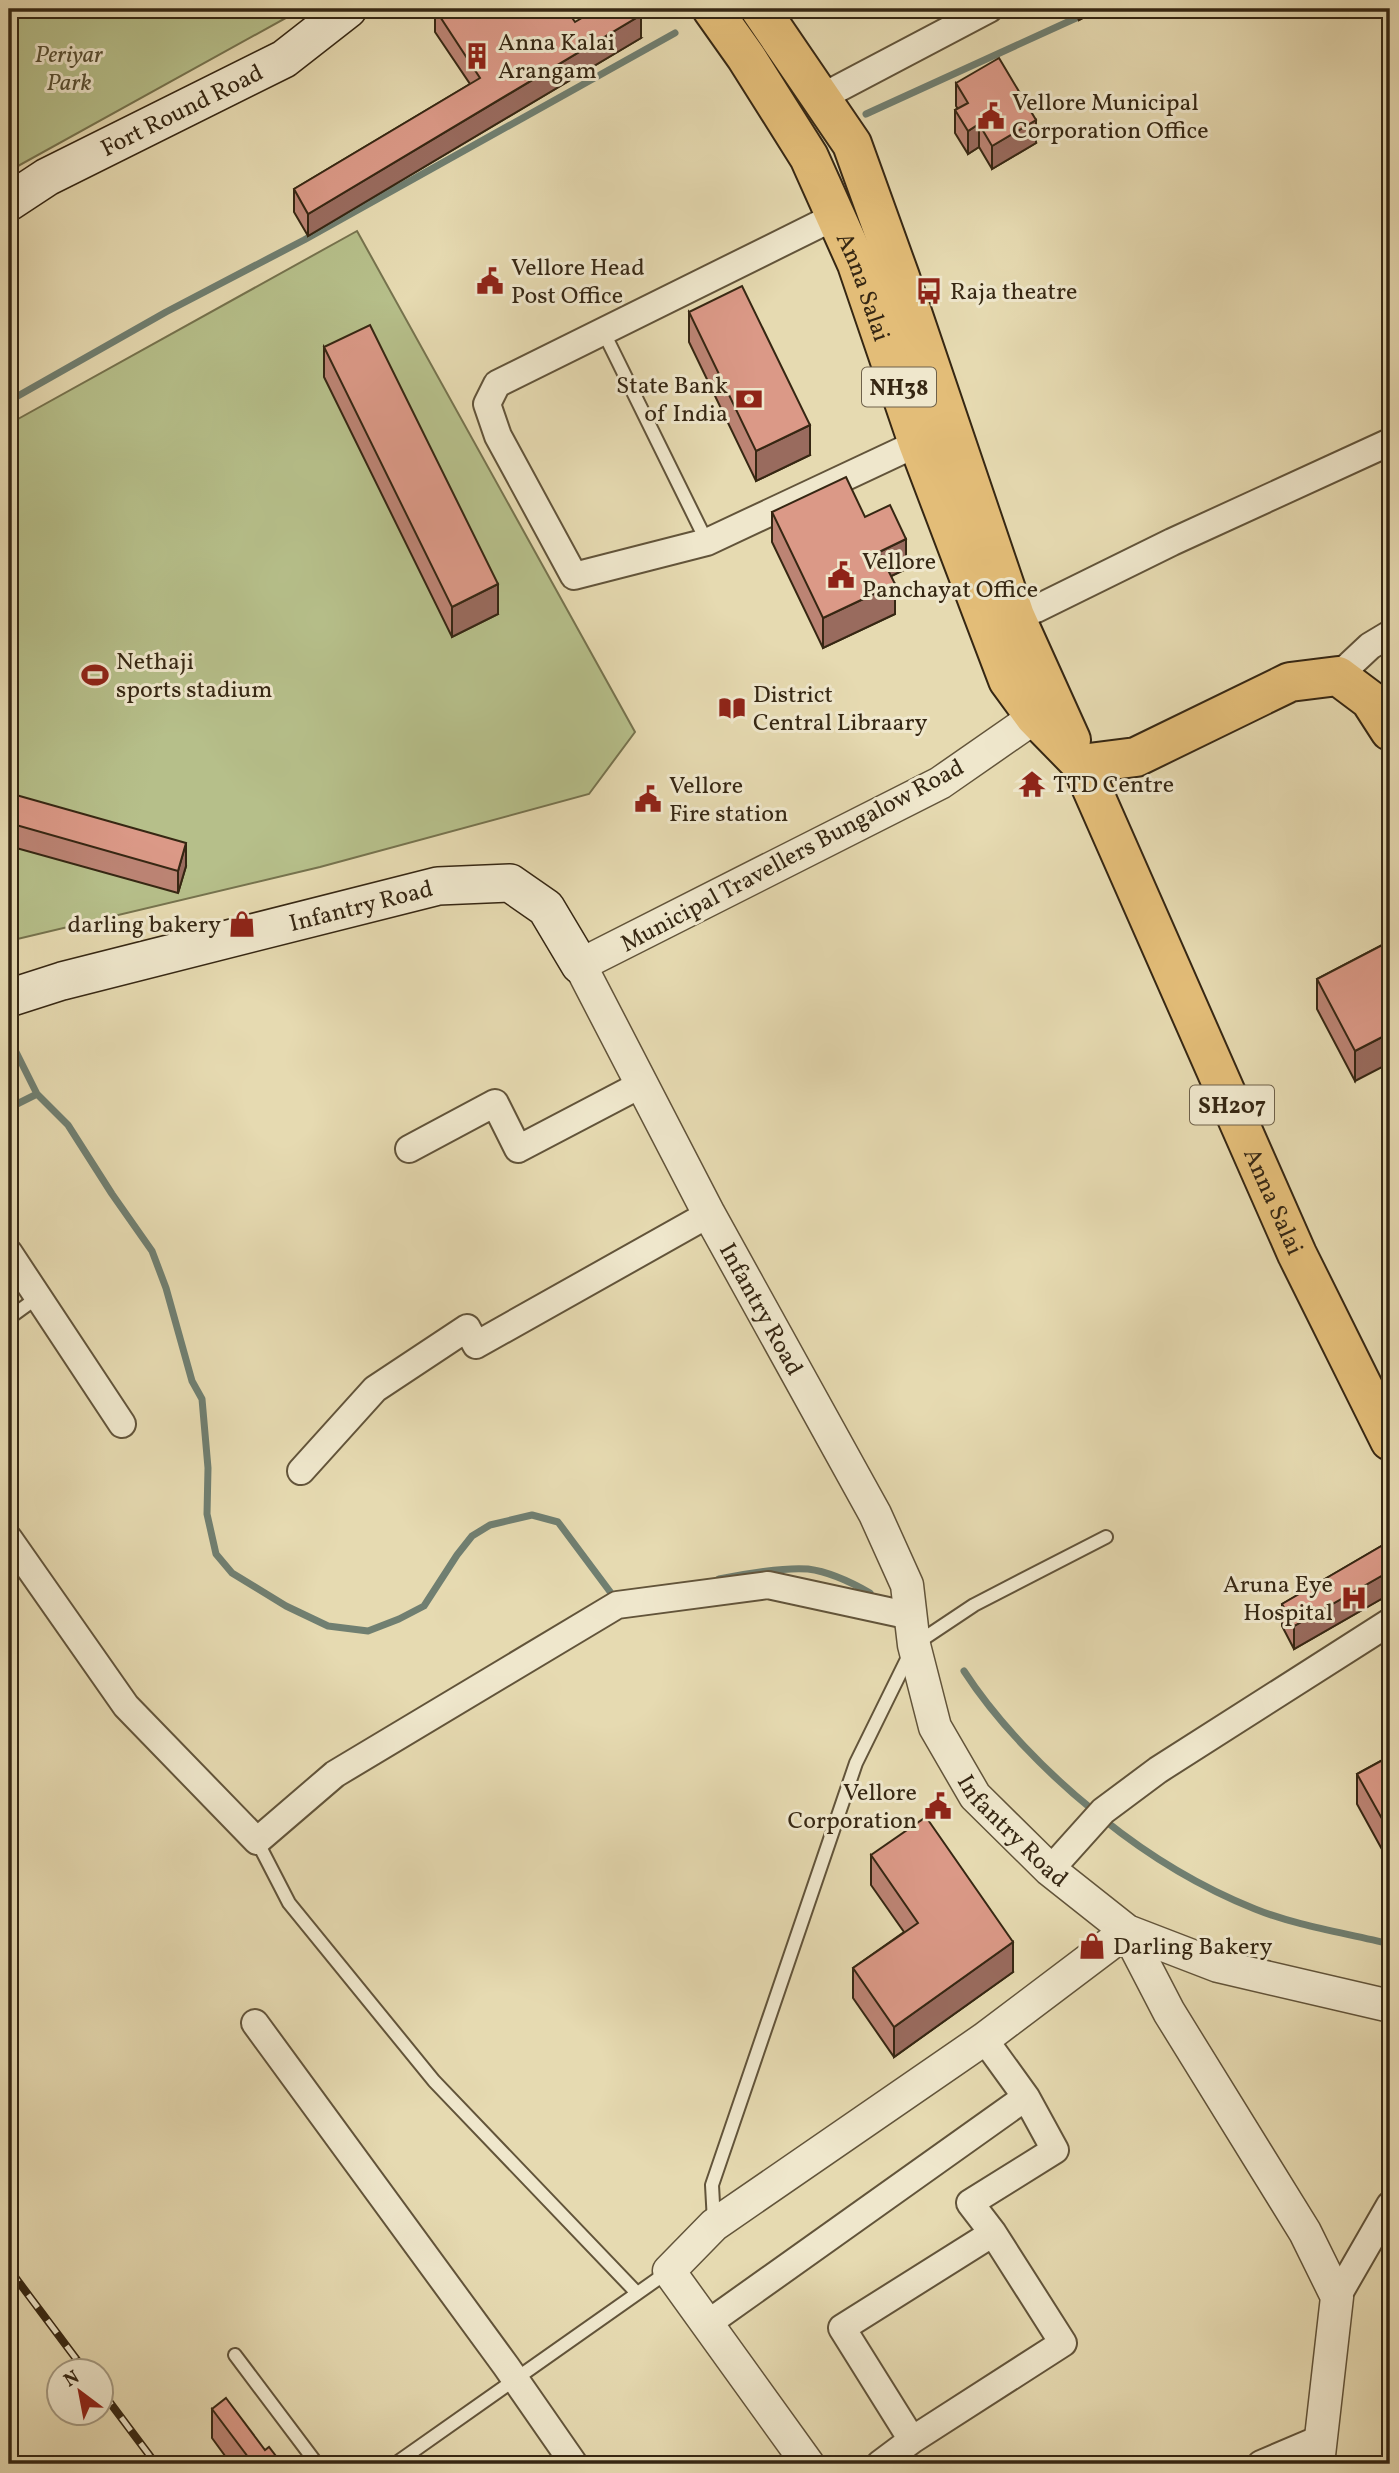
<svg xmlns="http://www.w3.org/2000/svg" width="1399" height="2473" viewBox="0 0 1399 2473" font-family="Vollkorn,serif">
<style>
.green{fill:#b6bf8a;stroke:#76734e;stroke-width:2}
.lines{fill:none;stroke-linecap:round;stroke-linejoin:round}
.stream{stroke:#707f71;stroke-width:7}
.service-casing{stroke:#62543a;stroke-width:16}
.minor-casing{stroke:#62543a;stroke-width:30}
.tertiary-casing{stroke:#62543a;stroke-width:35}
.secondary-casing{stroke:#362713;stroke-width:40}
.primary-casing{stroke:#362713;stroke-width:42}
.trunk-casing{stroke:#362713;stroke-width:42}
.service{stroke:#efe7cc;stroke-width:12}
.minor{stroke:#efe7cc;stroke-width:26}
.tertiary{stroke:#efe7cc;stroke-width:32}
.secondary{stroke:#efe7cc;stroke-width:37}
.primary{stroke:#e3bd78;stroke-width:38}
.trunk{stroke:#e3bd78;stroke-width:38}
.rail-casing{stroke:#362713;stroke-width:8}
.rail{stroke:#efe7cc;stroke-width:5;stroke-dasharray:16;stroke-linecap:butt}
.wall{fill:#bc8474;stroke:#362713;stroke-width:2}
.shaded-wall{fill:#996b5e;stroke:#362713;stroke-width:2}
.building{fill:#db9987;stroke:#362713;stroke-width:2}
.labels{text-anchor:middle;stroke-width:6;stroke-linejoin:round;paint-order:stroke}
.shield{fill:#efe7cc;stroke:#6e614a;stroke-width:2}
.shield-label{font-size:23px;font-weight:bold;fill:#362713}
.poi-label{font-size:24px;fill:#362713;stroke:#efe7cc;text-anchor:start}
.park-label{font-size:24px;font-style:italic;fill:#564d31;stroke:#efe7cc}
.street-label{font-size:24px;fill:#362713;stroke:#efe7cc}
</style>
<rect width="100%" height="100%" fill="#e6dab1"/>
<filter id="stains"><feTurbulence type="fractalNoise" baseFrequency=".00286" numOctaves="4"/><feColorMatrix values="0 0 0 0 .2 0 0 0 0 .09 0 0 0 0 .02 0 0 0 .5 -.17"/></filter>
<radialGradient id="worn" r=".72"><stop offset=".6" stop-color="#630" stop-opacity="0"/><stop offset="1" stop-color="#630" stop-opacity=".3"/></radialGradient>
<path class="green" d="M9,9H302L9,171Z
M357,231L635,732L589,794L320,867L9,941V424Z"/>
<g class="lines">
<path class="stream" d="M866,114L1096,9
M9,401L166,312L304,240L675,33
M9,1038L37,1094
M9,1108L37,1094L68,1125L112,1194L152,1251L166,1288L192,1381L202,1399L208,1468L207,1514L216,1554L232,1573L286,1606L328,1626L368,1631L399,1619L424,1606L457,1555L472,1536L490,1525L532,1515L558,1522L614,1597H617
M719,1579C742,1574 785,1567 808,1569C831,1572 851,1582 870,1593
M964,1671C997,1722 1047,1773 1094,1811
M1103,1819C1149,1856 1200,1887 1255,1909C1297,1926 1346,1933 1390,1944"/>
<defs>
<path id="service" d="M603,331L707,542
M9,1318L38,1297
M257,1841L289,1903L434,2081L637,2293
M714,2222L712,2185L856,1763L914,1645L974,1605L1106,1537
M235,2355L317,2464
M395,2464L669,2271"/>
<path id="minor" d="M822,97L989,9
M836,216L497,384L487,404L498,436L574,576L707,542L918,443
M1015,616L1036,609L1172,542L1390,442
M1338,676L1370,646L1390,634
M409,1149L495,1103L518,1149L642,1084
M9,1253L122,1424
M301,1471L375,1389L467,1328L476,1345L709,1214
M9,1539L126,1706L257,1841L335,1774L617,1605L768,1585L911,1616
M1050,1870L1103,1811L1158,1770L1390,1622
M255,2023L506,2366L574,2464
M1337,2297L1390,2205
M707,2324L1026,2097
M912,2440L842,2328L993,2233
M880,2464L912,2440L1063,2343L993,2233L970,2203L1055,2150L1026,2097L984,2039
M1261,2464L1322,2438"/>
<g id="tertiary">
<path id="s1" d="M1035,717L940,783L580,965L709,1214L875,1514L907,1585L914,1645L935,1727L975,1796L1050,1870L1127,1931L1218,1966L1390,2006"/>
<path d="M808,2464L669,2271L714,2225L984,2039L1127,1931L1169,2012L1305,2232L1337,2297L1318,2464"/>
</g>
<g id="secondary">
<path id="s2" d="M9,202L47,177L284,59L348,9"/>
<path id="s3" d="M9,998L62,981L438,886L510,883L546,908L580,965"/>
</g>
<g id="primary">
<path id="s4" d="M1081,764L1297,1254L1390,1441"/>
</g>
<g id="trunk">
<path id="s5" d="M712,9L746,57L809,157L857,264L918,443L1008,680L1035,717L1081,764"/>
<path d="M760,9L852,144L900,277L1015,616L1071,740"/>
<path d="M1081,764L1136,757L1290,682L1338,676L1370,700L1390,731"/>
</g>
</defs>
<use href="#service" class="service-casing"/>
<use href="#minor" class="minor-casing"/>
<use href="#tertiary" class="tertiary-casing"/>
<use href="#secondary" class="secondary-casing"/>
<use href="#primary" class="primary-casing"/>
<use href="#trunk" class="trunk-casing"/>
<use href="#service" class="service"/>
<use href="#minor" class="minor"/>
<use href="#tertiary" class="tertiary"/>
<use href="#secondary" class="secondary"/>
<use href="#primary" class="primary"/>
<use href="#trunk" class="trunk"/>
<defs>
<path id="rail" d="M9,2269L86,2372
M102,2392L156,2464"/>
</defs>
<use href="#rail" class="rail-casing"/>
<use href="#rail" class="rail"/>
</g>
<path class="wall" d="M435,9L575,22L641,38L308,236L294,212V189L470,84L435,32Z
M1072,9H1099L1079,20Z
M956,83L1036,143L992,169L979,147L968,154L955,133V110L958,109L956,106Z
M689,312L810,455L756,481L689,342Z
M324,347L498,614L452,637L324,377Z
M772,512L865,517L906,569L891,576L895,614L823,648L772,542Z
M9,793L186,866L178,893L9,846Z
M1390,941L1355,1081L1317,1009V979Z
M1390,1541V1594L1294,1649L1282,1626V1604Z
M1390,1756V1876L1384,1866V1853L1357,1804V1774Z
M871,1855L1013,1972L894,2057L853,1998V1968L904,1932L871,1885Z
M212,2409L265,2450L282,2464H231L212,2438Z"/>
<path class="shaded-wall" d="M1079,9H1099L1079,20Z
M641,15V38L308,236V214Z
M1036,120V143L992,169V146Z
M979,124V147L968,154V131Z
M810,425V455L756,481V451Z
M906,539V569L879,582V552Z
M498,584V614L452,637V607Z
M895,584V614L823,648V618Z
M186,843V866L178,893V871Z
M1390,1033V1063L1355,1081V1051Z
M1390,1571V1594L1294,1649V1626Z
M1013,1942V1972L894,2057V2027Z"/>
<path class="building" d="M435,9H566L575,22L597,9H638L641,15L308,214L294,189L480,78Z
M999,58L1036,120L992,146L979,124L968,131L955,110L968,103L956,83Z
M742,286L810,425L756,451L689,312Z
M370,325L498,584L452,607L324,347Z
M846,477L865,517L890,505L906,539L879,552L895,584L823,618L772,512Z
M9,793L186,843L178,871L9,823Z
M1390,941V1033L1355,1051L1317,979Z
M1390,1541V1571L1294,1626L1282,1604Z
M1390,1756V1846L1384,1836L1390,1833L1357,1774Z
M926,1817L1013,1942L894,2027L853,1968L918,1923L871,1855Z
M226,2398L265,2450L269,2447L282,2464H246L251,2461L212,2409Z"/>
<defs>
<symbol id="building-bare" viewBox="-9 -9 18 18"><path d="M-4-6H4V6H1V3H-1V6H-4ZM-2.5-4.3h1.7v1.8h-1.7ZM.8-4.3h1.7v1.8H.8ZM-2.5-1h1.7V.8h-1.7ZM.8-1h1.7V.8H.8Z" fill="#8f2418" stroke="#efe7cc" stroke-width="2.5" paint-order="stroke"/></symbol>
<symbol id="civic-bare" viewBox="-9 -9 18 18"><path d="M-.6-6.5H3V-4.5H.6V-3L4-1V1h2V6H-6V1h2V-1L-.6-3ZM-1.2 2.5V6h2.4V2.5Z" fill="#8f2418" stroke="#efe7cc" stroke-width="2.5" paint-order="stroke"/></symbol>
<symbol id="bus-bare" viewBox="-9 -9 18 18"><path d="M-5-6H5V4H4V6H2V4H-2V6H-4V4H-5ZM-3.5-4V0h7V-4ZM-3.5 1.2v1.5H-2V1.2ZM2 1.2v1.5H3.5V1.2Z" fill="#8f2418" stroke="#efe7cc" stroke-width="2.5" paint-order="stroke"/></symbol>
<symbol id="bank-bare" viewBox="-9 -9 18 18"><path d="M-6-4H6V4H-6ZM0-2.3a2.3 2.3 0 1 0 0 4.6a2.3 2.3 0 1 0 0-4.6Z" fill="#8f2418" stroke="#efe7cc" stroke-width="2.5" paint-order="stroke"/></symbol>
<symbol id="stadium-bare" viewBox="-9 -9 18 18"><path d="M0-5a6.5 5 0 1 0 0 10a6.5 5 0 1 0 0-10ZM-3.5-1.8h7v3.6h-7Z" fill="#8f2418" stroke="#efe7cc" stroke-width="2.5" paint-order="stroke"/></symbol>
<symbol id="library-bare" viewBox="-9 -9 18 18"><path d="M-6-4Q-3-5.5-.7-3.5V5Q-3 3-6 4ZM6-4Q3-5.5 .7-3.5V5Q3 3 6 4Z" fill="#8f2418" stroke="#efe7cc" stroke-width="2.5" paint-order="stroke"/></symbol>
<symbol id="temple-bare" viewBox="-9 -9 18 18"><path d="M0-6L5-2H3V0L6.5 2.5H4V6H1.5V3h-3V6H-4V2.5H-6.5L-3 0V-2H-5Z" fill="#8f2418" stroke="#efe7cc" stroke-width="2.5" paint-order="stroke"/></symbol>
<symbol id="shop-bare" viewBox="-9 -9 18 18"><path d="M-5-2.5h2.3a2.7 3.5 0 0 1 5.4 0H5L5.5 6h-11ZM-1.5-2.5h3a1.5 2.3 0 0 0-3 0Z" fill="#8f2418" stroke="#efe7cc" stroke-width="2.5" paint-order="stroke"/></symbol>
<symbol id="hospital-bare" viewBox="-9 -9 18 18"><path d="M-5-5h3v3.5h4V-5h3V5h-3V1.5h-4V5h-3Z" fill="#8f2418" stroke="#efe7cc" stroke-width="2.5" paint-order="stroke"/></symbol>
</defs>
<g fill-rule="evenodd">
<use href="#building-bare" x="458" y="37" width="38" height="38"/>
<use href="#civic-bare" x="972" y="97" width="38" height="38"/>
<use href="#civic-bare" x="471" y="262" width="38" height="38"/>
<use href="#bus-bare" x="910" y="272" width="38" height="38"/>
<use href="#bank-bare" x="730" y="380" width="38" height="38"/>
<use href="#civic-bare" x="822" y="556" width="38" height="38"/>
<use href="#stadium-bare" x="76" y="656" width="38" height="38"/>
<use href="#library-bare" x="713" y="689" width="38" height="38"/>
<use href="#temple-bare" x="1013" y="765" width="38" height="38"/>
<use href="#civic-bare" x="629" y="780" width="38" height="38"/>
<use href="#shop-bare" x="223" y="905" width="38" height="38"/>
<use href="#hospital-bare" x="1335" y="1579" width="38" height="38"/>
<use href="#civic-bare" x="919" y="1787" width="38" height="38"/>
<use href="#shop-bare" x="1073" y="1927" width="38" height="38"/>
</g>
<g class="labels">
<g class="shield">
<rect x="862" y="367.5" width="74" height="39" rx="5"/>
<rect x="1190" y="1085.5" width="84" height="39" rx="5"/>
</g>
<g class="shield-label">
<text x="899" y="395">NH38</text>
<text x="1232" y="1113">SH207</text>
</g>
<g class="poi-label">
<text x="498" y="50">Anna Kalai<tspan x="498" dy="28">Arangam</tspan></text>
<text x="1012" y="110">Vellore Municipal<tspan x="1012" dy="28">Corporation Office</tspan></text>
<text x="511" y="275">Vellore Head<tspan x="511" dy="28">Post Office</tspan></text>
<text x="950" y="299">Raja theatre</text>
<text x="728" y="393" text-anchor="end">State Bank<tspan x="728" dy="28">of India</tspan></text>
<text x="862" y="569">Vellore<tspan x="862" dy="28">Panchayat Office</tspan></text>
<text x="116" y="669">Nethaji<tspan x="116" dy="28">sports stadium</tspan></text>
<text x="753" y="702">District<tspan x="753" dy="28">Central Libraary</tspan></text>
<text x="1053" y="792">TTD Centre</text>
<text x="669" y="793">Vellore<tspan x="669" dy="28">Fire station</tspan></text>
<text x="221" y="932" text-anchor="end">darling bakery</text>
<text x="1333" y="1592" text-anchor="end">Aruna Eye<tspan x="1333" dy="28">Hospital</tspan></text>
<text x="917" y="1800" text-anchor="end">Vellore<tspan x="917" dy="28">Corporation</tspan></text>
<text x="1113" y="1954">Darling Bakery</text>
</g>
<g class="park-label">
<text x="69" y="62">Periyar<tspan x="69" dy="28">Park</tspan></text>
</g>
<g class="street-label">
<text dy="8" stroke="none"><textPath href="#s2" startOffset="196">Fort Round Road</textPath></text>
<text dy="8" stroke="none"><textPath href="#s5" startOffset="318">Anna Salai</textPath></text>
<text transform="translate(792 855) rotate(-28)" y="8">Municipal Travellers Bungalow Road</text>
<text dy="8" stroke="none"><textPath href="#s3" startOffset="364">Infantry Road</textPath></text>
<text dy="8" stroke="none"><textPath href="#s4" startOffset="478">Anna Salai</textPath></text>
<text dy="8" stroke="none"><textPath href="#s1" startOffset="908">Infantry Road</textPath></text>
<text dy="8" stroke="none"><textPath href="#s1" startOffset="1496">Infantry Road</textPath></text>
</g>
</g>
<rect width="1399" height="2473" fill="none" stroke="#e6dab1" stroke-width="35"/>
<rect x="10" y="10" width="1378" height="2452" fill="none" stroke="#362713" stroke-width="3.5"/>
<rect x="18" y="18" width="1364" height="2438" fill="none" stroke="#362713" stroke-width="2"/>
<g transform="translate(80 2392) rotate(328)"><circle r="33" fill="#efe7cc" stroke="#a59a82" stroke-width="2"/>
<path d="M0-5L12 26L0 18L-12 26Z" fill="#8f2418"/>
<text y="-10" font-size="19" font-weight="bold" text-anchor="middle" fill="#362713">N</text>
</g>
<rect width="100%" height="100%" filter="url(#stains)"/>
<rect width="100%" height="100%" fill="url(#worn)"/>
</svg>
